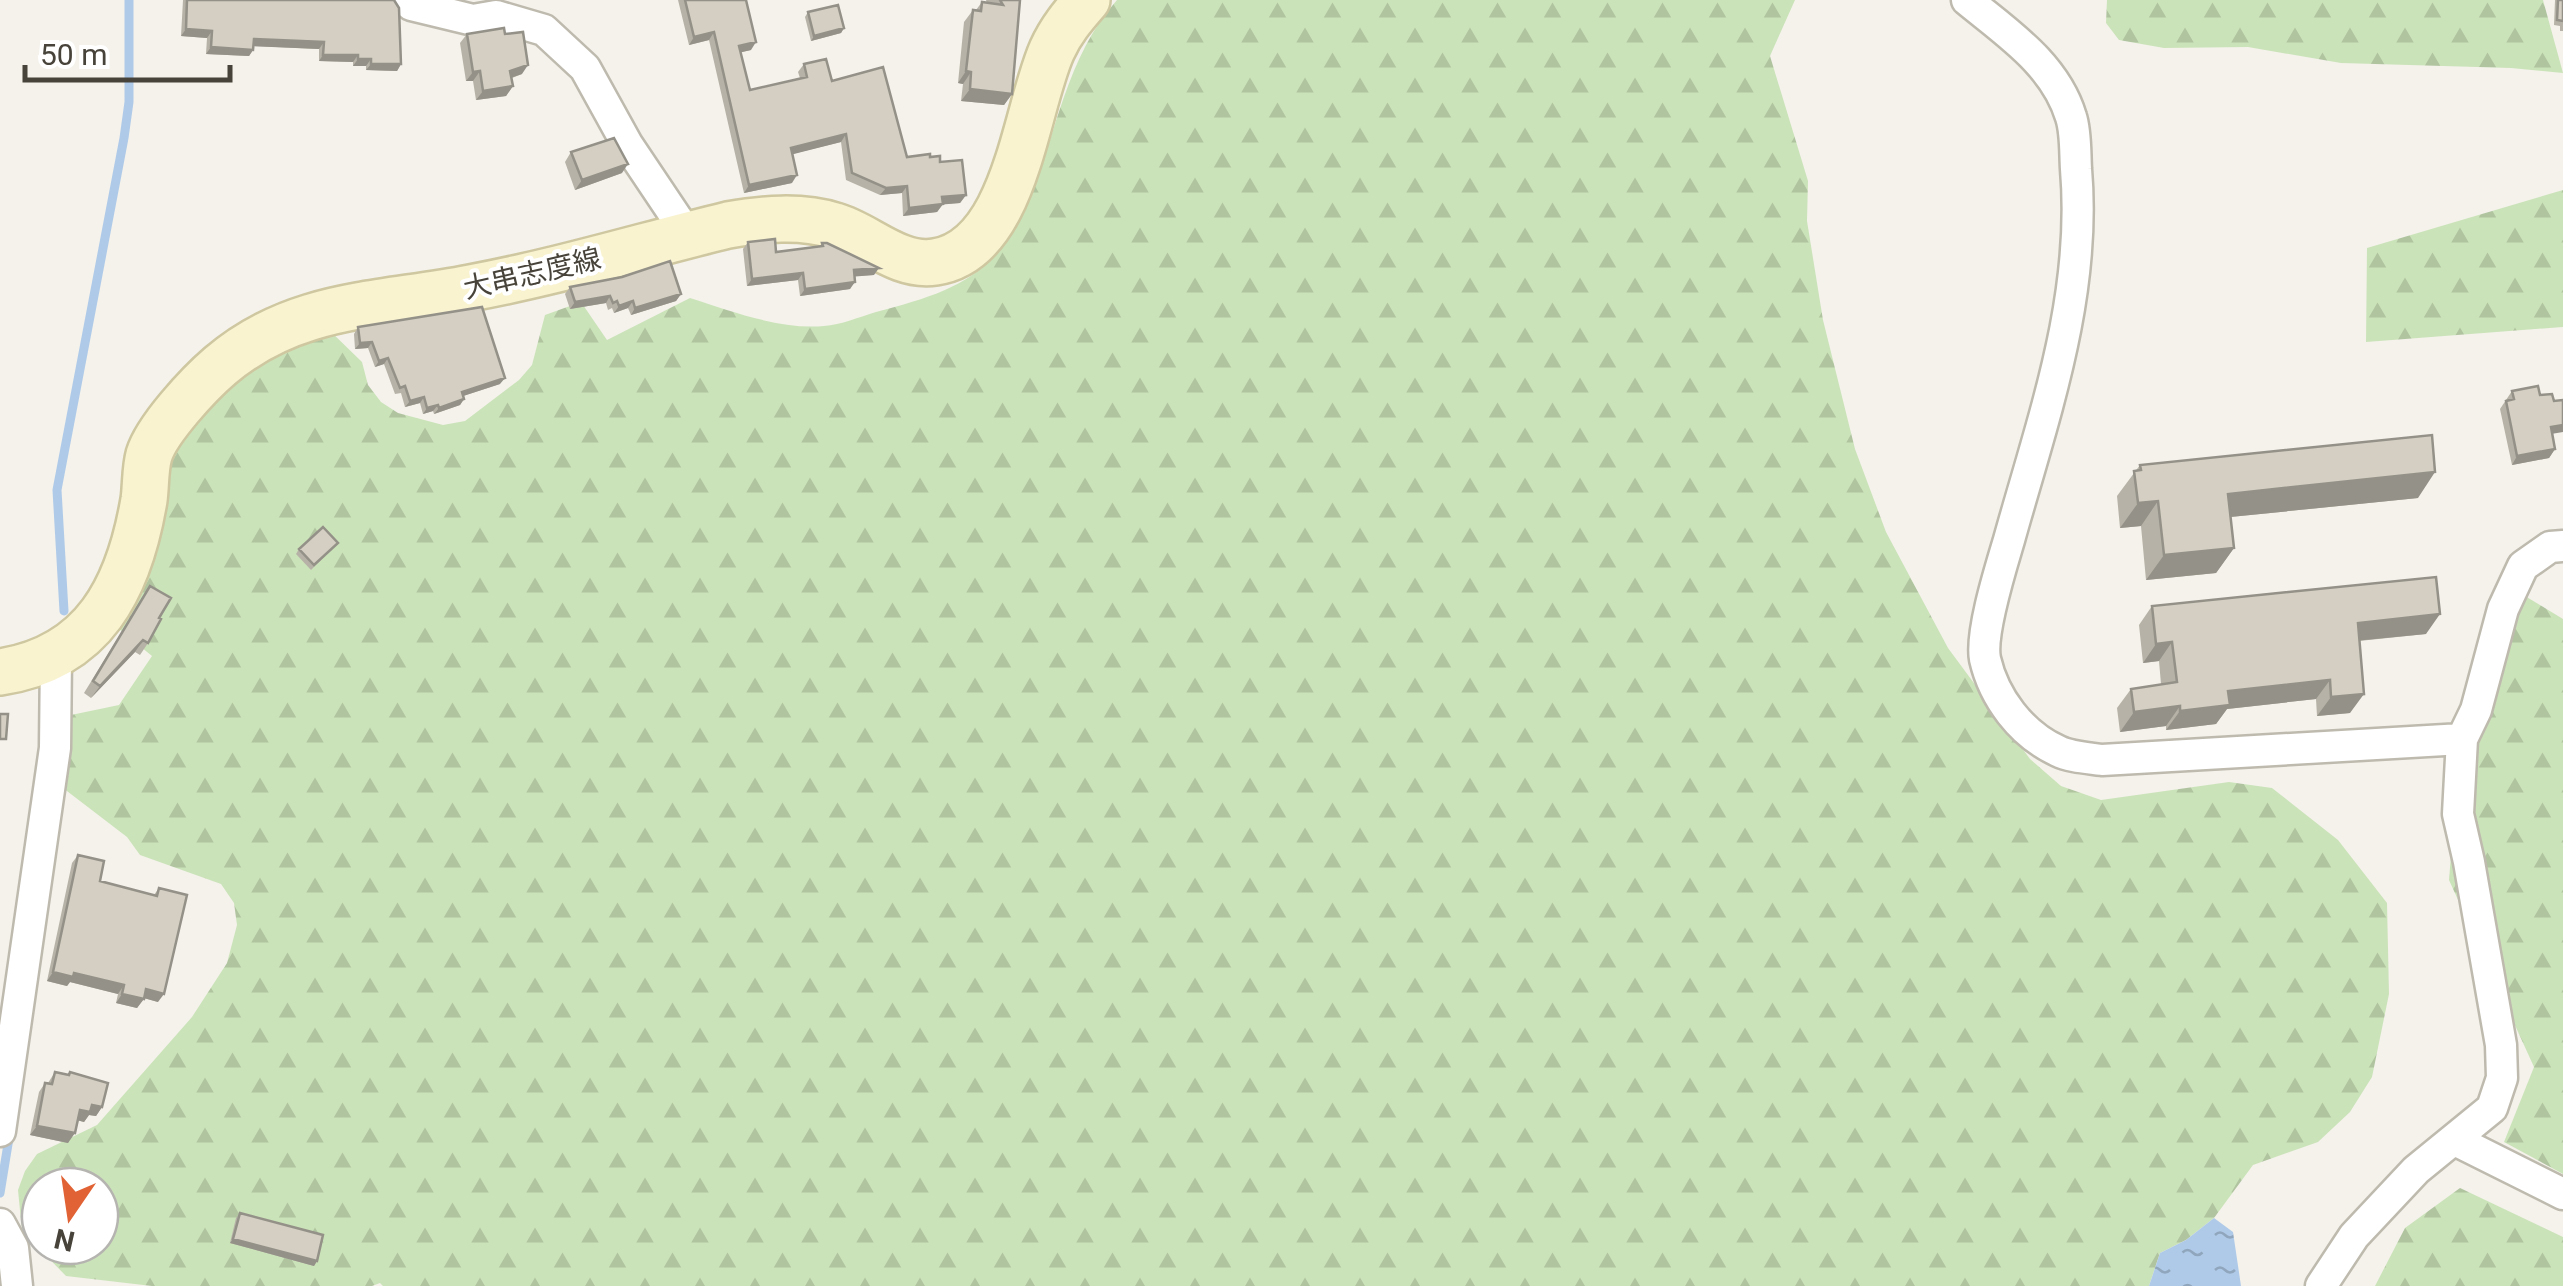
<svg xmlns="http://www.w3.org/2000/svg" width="2563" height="1286" viewBox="0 0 2563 1286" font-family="Roboto,'Noto Sans JP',sans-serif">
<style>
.forest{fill:url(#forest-firs);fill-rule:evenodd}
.water{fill:url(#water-ripples)}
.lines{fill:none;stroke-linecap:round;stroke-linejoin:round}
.stream{stroke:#afcae8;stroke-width:9}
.street-casing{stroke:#bebaae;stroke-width:35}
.secondary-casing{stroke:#cec7a0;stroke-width:50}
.street{stroke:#fff;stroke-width:30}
.secondary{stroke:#f9f3d0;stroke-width:45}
.wall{fill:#b6b2a7}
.shaded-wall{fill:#949188}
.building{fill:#d4cfc2;stroke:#949188;stroke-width:2.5}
.labels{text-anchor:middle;stroke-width:8;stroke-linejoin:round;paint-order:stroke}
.street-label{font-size:28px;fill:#47433a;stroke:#fff}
</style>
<defs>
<pattern id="forest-firs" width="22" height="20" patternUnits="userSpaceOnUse" patternTransform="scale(2.5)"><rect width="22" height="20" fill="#cbe3b9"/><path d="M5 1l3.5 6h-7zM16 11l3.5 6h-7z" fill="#b0c4a0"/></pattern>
<pattern id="water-ripples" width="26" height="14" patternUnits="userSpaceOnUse" patternTransform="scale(2.5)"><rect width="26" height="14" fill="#afcae8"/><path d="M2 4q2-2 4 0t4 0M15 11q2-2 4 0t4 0" fill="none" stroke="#90a6bd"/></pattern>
</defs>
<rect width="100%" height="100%" fill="#f4f2eb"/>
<path class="forest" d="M1117,0H1795L1770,56L1808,181L1807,221L1823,320L1855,449L1886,532L1948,648L2030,759L2061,786L2101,800L2229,782L2272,788L2338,840L2387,903L2389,994L2372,1077L2350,1112L2318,1142L2253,1165L2214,1218L2186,1240L2160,1253L2149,1286H383L380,1283L372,1286H152L66,1276L22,1231L18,1190L25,1171L37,1154L97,1125L192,1017L227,963L237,925L234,903L221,884L140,855L127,837L63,788L71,715L119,705L152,656L118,628L185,404L327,328L362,362L368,385L381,402L398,413L443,425L465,421L519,380L532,365L545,315L581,302L607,340L690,298C731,311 780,330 824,326C841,325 859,317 876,312C949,293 997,277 1029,201C1057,132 1066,57 1117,0ZM40,1186H100V1246H40Z
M2107,0H2543L2563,73L2511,68L2341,63L2248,47L2164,48L2119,40L2106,23Z
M2563,190V327L2366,342L2367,248Z
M2505,584L2563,619V1174L2504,1142L2534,1067L2449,880L2460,743Z
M2460,1188L2563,1237V1286H2375L2405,1228Z"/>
<path class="water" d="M2214,1218L2233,1232L2241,1286H2149L2160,1253L2186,1240Z"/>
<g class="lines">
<path class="stream" d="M64,611L57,490L124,138L129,102V0
M0,1193L10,1132"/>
<defs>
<path id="street" d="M406,0L411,5L473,20L496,16L544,30L585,68L627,144L688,235
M1967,0C2007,33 2055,64 2071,117C2076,132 2075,153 2076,169C2087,298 2043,418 2009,540C2001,567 1980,633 1985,659C1994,698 2021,734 2058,751C2070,757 2088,758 2102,760L2462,739
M0,1131L55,748L56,656
M2455,1140L2563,1194
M0,1224L13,1248L17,1286
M2321,1286L2354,1236L2416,1170L2492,1108L2502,1078L2501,1045L2469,862L2458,814L2462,739L2476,710L2503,609L2523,566L2550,547L2563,546"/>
<path id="secondary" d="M0,672C94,658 129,588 144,500C146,486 145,469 149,455C157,429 199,384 220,366C295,302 379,306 470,288C557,272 642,246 728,225C763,219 800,215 835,226C867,235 898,268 935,262C1016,250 1025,110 1052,50C1061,30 1073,16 1087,0"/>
</defs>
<use href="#street" class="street-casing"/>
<use href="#secondary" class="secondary-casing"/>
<use href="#street" class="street"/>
<use href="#secondary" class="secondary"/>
</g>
<path class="wall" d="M183,0H394L401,64L397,71L366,70V66H353V62L319,61V49L254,46L253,50L249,56L206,54L207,38L181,36Z
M678,0H746L751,50L741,52L750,90L800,78L798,72L804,64L832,81L907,157H930L940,162L966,195L960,203L943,204L937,212L903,216L902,193L880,195L846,180L841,142L792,154V183L744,193L709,40L689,45Z
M986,0H1020L1012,94L1004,105L961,101L963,84L958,83L964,22L973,10H976L982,2L987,3Z
M2555,0H2563V31H2560V26L2554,25Z
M808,12L844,28L841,33L811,41L805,17Z
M467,34H505L522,74L512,78L513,86L506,96L476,100L473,81H466L460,43Z
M571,152L622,173L575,190L565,162Z
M748,242L776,252L820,246L822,243L874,275L855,276L850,289L800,296L798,280L747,286L743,249Z
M570,287L681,294L676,301L631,315L628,308L614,313L612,308L608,310L606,303L570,309L565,294Z
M358,327L500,384L463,396L464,399L460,405L434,414L433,411L423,414L420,403L405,407L401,393L395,394L384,364L375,367L368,348L355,349L354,334Z
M2512,391L2540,395L2554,401L2552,434L2555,449L2549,458L2512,465L2500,409Z
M2140,465L2418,498L2230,517L2234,548L2216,573L2146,580L2141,526L2120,528L2117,496Z
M338,543L311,570L296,554L299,549Z
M150,586L159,618L148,643L140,655L135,652L91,698L84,693Z
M2152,606L2426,634L2359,641L2350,713L2317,716L2316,699L2227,709L2216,724L2166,730V726L2120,732L2117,708L2131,689L2161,684L2159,661L2143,663L2139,625Z
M78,855L100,881L154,895L159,888L158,1002L144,998L137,1008L116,1003L118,994L70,982L67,986L47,981L72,863Z
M55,1072L68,1075L70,1072L102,1107L96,1116L89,1115L84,1122L77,1120L68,1143L30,1135L39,1092L45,1083H48Z
M240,1213L317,1261L314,1266L230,1243L236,1218Z"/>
<path class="shaded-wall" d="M844,28L841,33L811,41L814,36Z
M186,29L212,31L207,38L181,36Z
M714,32L709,40L689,45L694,37Z
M254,39L324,42L319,49L249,46Z
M756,42L751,50L734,54L739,46Z
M211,47L253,50L249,56L206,54Z
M323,55H358L353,62L319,61Z
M358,59H371L366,66H353Z
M371,64H401L397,71L366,70Z
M528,65L522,74L504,80L510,71Z
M480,71L473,81H466L473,72Z
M966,71L971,72L963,84L958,83Z
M513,86L506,96L476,100L483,91Z
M970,89L1012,94L1004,105L961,101Z
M846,134L841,142L786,156L791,148Z
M628,164L622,173L575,190L582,180Z
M797,175L792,183L744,193L749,185Z
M907,186L902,193L880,195L886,188Z
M966,195L960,203L937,205L942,197Z
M943,204L937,212L903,216L909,208Z
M879,268L874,275L849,277L854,270Z
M803,273L798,280L747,286L752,279Z
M855,282L850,289L800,296L805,289Z
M681,294L676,301L631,315L635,308Z
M610,296L606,303L570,309L575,302Z
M633,301L628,308L614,313L619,306Z
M372,342L368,348L355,349L360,343Z
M388,358L384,364L375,367L379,361Z
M505,378L500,384L457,398L462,392Z
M424,397L420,403L405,407L410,401Z
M464,399L460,405L434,414L439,408Z
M438,405L433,411L423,414L427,408Z
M2563,425V432L2545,435L2551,427Z
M2555,449L2549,458L2512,465L2517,456Z
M2435,472L2418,498L2210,519L2228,494Z
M2158,501L2141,526L2120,528L2138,503Z
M2234,548L2216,573L2146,580L2164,555Z
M2440,614L2426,634L2344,642L2358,623Z
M143,640L135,652L91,698L100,686Z
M2172,642L2159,661L2143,663L2156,644Z
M2330,680L2316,699L2227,709L2216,724L2166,730L2180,711L2228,691Z
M2364,694L2350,713L2317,716L2331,697Z
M2180,706L2166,726L2120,732L2134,712Z
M53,972L74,973L124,985L118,994L70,982L67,986L47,981Z
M146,989L164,994L158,1002L140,997Z
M122,994L144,999L137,1008L116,1003Z
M92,1105L102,1107L96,1116L89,1115L84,1122L73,1119L80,1110Z
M37,1126L75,1133L68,1143L30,1135Z
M233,1239L317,1261L314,1266L230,1243Z"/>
<path class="building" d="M187,0H394L399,8L401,64H371V59H358V55H323L324,42L254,39L253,50L211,47L212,31L186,29Z
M685,0H746L756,42L739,46L750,90L807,77L804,64L826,59L832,81L883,67L907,157L930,154V157L940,156V162L962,160L966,195L942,197L943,204L909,208L907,186L886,188L852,173L846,134L791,148L797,175L749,185L714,32L694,37Z
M1000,0H1020L1012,94L970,89L971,72L966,71L973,10L981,11L982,2L1003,5Z
M2558,0H2563V21L2557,20Z
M838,5L844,28L814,36L808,12Z
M504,28L505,34L523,32L528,65L510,71L513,86L483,91L480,71L473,72L467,34Z
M614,138L628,164L582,180L571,152Z
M775,239L776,252L823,246L822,243H827L879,268L854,270L855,282L805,289L803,273L752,279L748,242Z
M670,261L681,294L635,308L633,301L619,306L617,301L613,303L610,296L575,302L570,287L622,277Z
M482,307L505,378L462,392L464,399L439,408L438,405L427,408L424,397L410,401L405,386L400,388L388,358L379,361L372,342L360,343L358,327Z
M2538,386L2540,395L2552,394L2554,401L2563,400V425L2551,427L2555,449L2517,456L2506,401L2514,399L2512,391Z
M2432,435L2435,472L2228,494L2234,548L2164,555L2158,501L2138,503L2134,471L2141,470L2140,465Z
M323,527L338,543L314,565L299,549Z
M2436,577L2440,614L2358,623L2364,694L2331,697L2330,680L2228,691L2230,705L2180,711V706L2134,712L2131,689L2177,682L2172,642L2156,644L2152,606Z
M150,586L171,598L159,618L161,619L148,643L143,640L100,686L93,681Z
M0,714H8L6,739H0Z
M78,855L104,861L100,881L157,896L159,888L187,895L164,994L146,989L144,999L122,994L124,985L74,973L73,977L53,972Z
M55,1072L69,1075L70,1072L108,1083L102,1107L92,1105L90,1112L80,1110L75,1133L37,1126L45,1083L52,1084Z
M240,1213L323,1235L317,1261L233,1239Z"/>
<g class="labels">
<g class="street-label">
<text transform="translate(532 273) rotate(-13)" y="10">大串志度線</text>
</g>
</g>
<g transform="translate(70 1216) rotate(193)"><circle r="48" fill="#ffffff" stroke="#b5b4b0" stroke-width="2.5"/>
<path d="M0-8L18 38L0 25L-18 38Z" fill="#e16335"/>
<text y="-15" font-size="28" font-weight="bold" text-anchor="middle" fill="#47433a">N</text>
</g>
<path d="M25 65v15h205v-15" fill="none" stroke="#47433a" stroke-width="5"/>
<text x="40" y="65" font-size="30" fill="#47433a" stroke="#ffffff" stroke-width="8" paint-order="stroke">50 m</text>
</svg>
